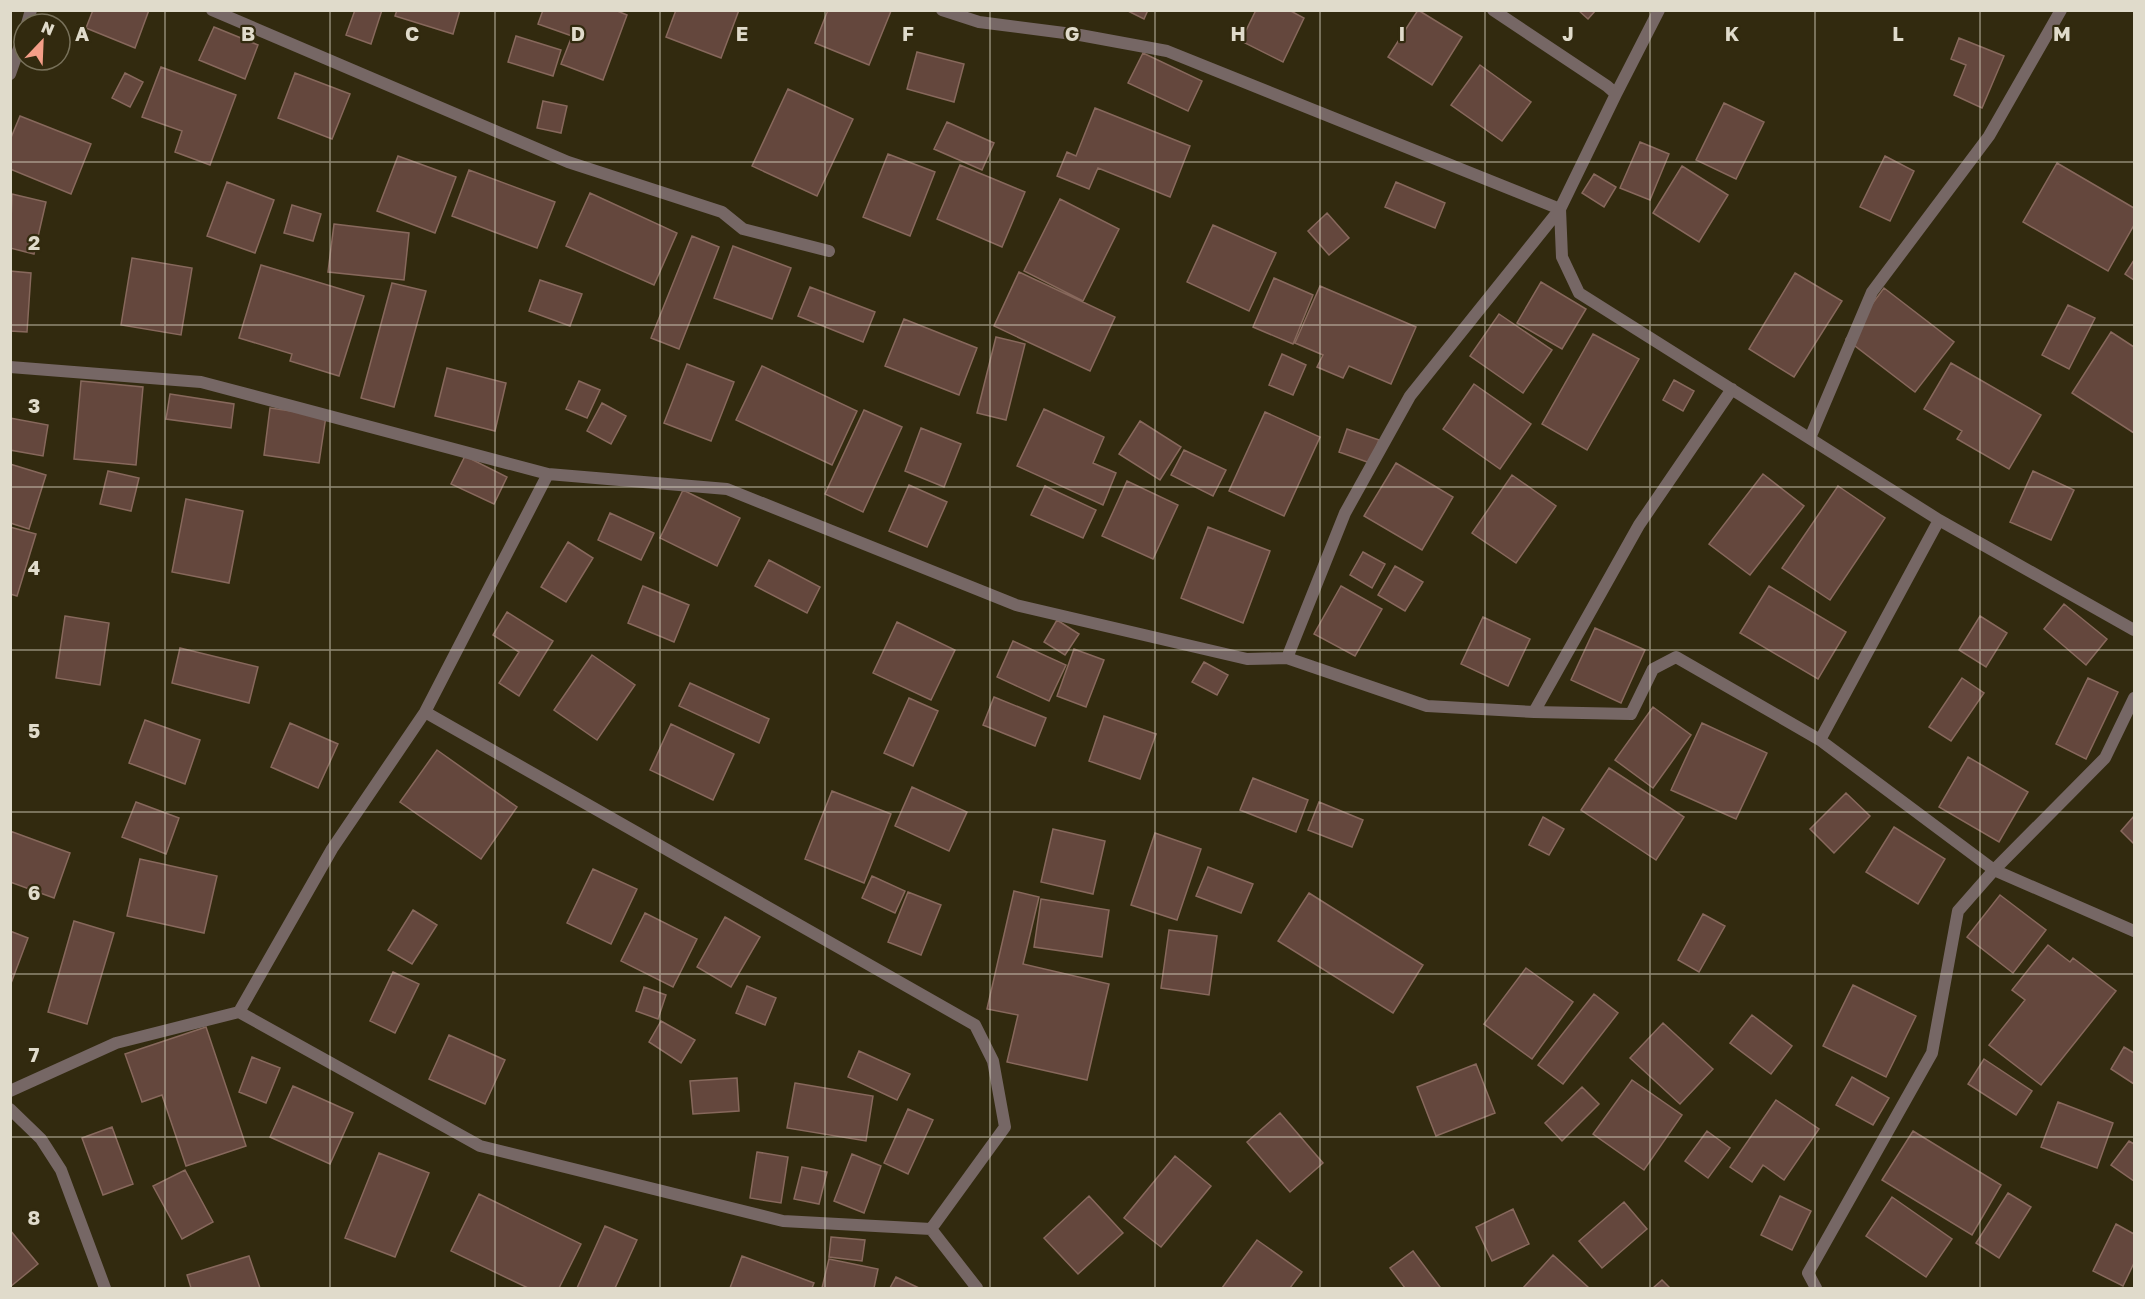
<svg xmlns="http://www.w3.org/2000/svg" width="2145" height="1299" viewBox="0 0 2145 1299" font-family="'Golos Text',sans-serif">
<style>
.building{fill:#64473d;stroke:#87685c;stroke-width:1.5}
.lines{fill:none;stroke-linecap:round;stroke-linejoin:round}
.lane{stroke:#766765;stroke-width:12}
.street{stroke:#766765;stroke-width:12}
.grid{fill:none;stroke:#e0dbcb;stroke-width:1.5;stroke-opacity:0.55}
.grid-label{font-size:20px;text-anchor:middle;font-weight:bold;fill:#e0dbcb;stroke:#322a0f;stroke-width:4.5;stroke-linejoin:round;paint-order:stroke}
</style>
<rect width="100%" height="100%" fill="#322a0f"/>
<path class="building" d="M93,10H149L135,48L86,28Z
M355,10H382L371,44L346,35Z
M397,10H460L453,34L395,16Z
M543,10H615L627,15L603,80L561,64L572,36L538,24Z
M676,10H739L721,58L666,37Z
M828,10L891,11L869,65L815,43Z
M1126,10H1148L1144,19Z
M1256,10H1289L1304,18L1283,62L1241,41Z
M1418,10L1462,37L1432,85L1388,57Z
M1578,10H1596L1588,19Z
M214,27L258,45L245,79L199,60Z
M516,36L561,50L553,76L508,62Z
M1959,38L2004,56L1982,108L1954,95L1966,65L1951,59Z
M917,52L964,64L954,102L907,89Z
M1143,53L1202,81L1188,111L1128,83Z
M1480,65L1531,102L1502,141L1451,105Z
M161,67L236,95L210,165L175,152L182,131L142,117Z
M125,73L143,82L130,107L112,98Z
M295,73L350,94L332,139L278,118Z
M788,89L853,119L817,196L752,166Z
M543,101L567,106L561,133L537,128Z
M1724,103L1764,122L1736,179L1696,160Z
M1095,108L1190,146L1170,197L1098,168L1089,189L1057,176L1067,152L1076,156Z
M20,116L91,144L71,194L10,169V140Z
M947,122L994,143L982,170L934,149Z
M1640,142L1669,154L1650,200L1620,188Z
M888,154L935,172L910,236L863,217Z
M398,156L456,177L435,233L377,211Z
M1885,156L1914,171L1890,221L1860,207Z
M2057,163L2134,208V225L2108,271L2023,222Z
M960,165L1025,192L1002,247L937,219Z
M1682,166L1728,195L1699,242L1653,213Z
M469,170L555,202L537,248L452,216Z
M1594,174L1616,187L1604,207L1582,193Z
M227,182L274,200L255,253L207,236Z
M1396,182L1445,203L1435,228L1385,207Z
M590,193L677,233L654,285L566,246Z
M12,194L46,202L34,254L10,248Z
M1060,199L1119,229L1083,301L1024,271Z
M292,205L321,214L313,241L284,233Z
M1327,213L1349,238L1329,255L1308,231Z
M334,224L409,233L404,280L328,272Z
M1213,225L1276,253L1249,311L1187,282Z
M692,236L719,247L679,349L651,338Z
M733,246L791,268L772,319L714,298Z
M132,258L192,268L181,335L121,325Z
M2134,260V280L2125,274Z
M261,265L364,296L339,376L290,361L292,354L239,338Z
M10,271L31,273L27,332L10,331Z
M1019,272L1115,317L1090,371L994,326Z
M1795,273L1842,301L1794,377L1749,349Z
M1274,278L1313,295L1293,344L1253,327Z
M540,280L582,294L570,326L529,311Z
M1541,282L1586,309L1562,349L1517,323Z
M392,283L426,291L394,407L361,398Z
M1320,286L1416,327L1391,384L1349,366L1343,378L1317,367L1323,355L1295,343Z
M810,287L875,312L863,342L798,316Z
M1884,288L1954,342L1915,392L1846,339Z
M2068,305L2095,318L2069,369L2042,355Z
M1499,314L1552,350L1523,393L1470,356Z
M904,319L977,348L959,395L885,366Z
M2111,332L2134,347V433L2072,393Z
M1593,334L1639,359L1587,450L1542,424Z
M996,337L1025,344L1006,420L977,413Z
M1282,354L1306,365L1293,395L1269,385Z
M1951,363L2041,415L2009,469L1957,439L1962,431L1924,409Z
M687,364L734,382L711,441L664,423Z
M762,366L857,411L832,465L736,420Z
M447,368L506,383L495,431L435,416Z
M1674,380L1694,391L1683,411L1663,400Z
M81,381L143,387L136,465L74,459Z
M579,381L600,390L587,418L566,409Z
M1474,384L1531,424L1500,469L1443,429Z
M170,394L234,404L231,428L166,419Z
M602,403L626,416L611,444L587,431Z
M270,408L326,416L319,463L264,455Z
M1044,409L1104,437L1093,463L1116,473L1103,505L1017,466Z
M864,410L902,427L863,512L825,494Z
M1265,412L1320,437L1284,516L1229,491Z
M10,418L48,425L43,456L10,450Z
M1140,421L1181,447L1160,480L1119,454Z
M921,428L961,444L944,487L905,471Z
M1347,429L1379,440L1370,463L1339,452Z
M1184,450L1226,470L1213,496L1171,475Z
M465,456L507,477L494,504L451,484Z
M1396,463L1453,497L1422,550L1364,516Z
M10,464L46,475L29,529L10,523Z
M108,471L139,478L131,511L100,504Z
M2033,471L2074,490L2051,540L2010,522Z
M1763,474L1804,506L1750,575L1709,544Z
M1512,475L1556,506L1516,563L1472,533Z
M1127,481L1178,505L1153,559L1102,536Z
M909,485L947,502L927,547L889,531Z
M1045,486L1096,510L1083,538L1031,515Z
M1838,486L1885,518L1830,600L1782,568Z
M683,490L740,518L717,566L660,538Z
M186,499L243,511L229,583L172,572Z
M610,513L654,533L641,560L598,540Z
M10,527L36,534L17,596L10,594Z
M1208,527L1270,551L1243,623L1181,598Z
M568,542L593,558L566,602L541,587Z
M1363,552L1385,564L1372,588L1350,575Z
M769,560L820,587L807,613L755,586Z
M1395,566L1423,582L1405,611L1378,595Z
M643,586L689,605L674,642L628,623Z
M1341,586L1382,609L1355,656L1314,634Z
M1769,586L1846,632L1818,679L1740,633Z
M2064,604L2107,639L2086,665L2044,629Z
M507,612L553,641L519,696L499,683L519,652L493,635Z
M65,616L109,623L100,685L56,678Z
M1980,616L2007,633L1986,667L1959,650Z
M1483,617L1530,639L1508,686L1461,664Z
M1057,620L1079,634L1065,655L1044,642Z
M897,622L955,650L931,700L873,673Z
M1595,628L1645,650L1621,703L1571,680Z
M1013,641L1066,665L1049,701L997,677Z
M180,648L258,667L249,703L172,683Z
M1074,649L1104,660L1086,707L1057,696Z
M592,655L635,685L597,740L554,710Z
M1204,662L1228,675L1217,695L1192,682Z
M1962,678L1984,693L1951,741L1929,727Z
M2088,678L2118,692L2086,759L2056,744Z
M690,683L769,719L759,743L679,706Z
M994,697L1046,718L1035,746L983,725Z
M909,698L938,711L913,766L884,753Z
M1653,707L1691,735L1653,788L1615,760Z
M1104,716L1156,734L1140,779L1089,761Z
M145,720L200,740L185,784L129,763Z
M290,723L338,744L318,788L271,767Z
M1702,723L1767,753L1736,819L1671,790Z
M671,724L734,754L713,800L650,770Z
M437,750L517,807L481,859L400,802Z
M1968,757L2028,792L1999,842L1939,807Z
M1609,768L1684,817L1656,860L1581,810Z
M1253,778L1308,800L1296,832L1240,810Z
M912,787L967,812L949,851L895,826Z
M832,791L891,814L864,883L805,859Z
M1846,793L1870,816L1834,853L1810,829Z
M136,802L179,818L166,854L122,837Z
M1319,802L1363,820L1352,847L1308,830Z
M2134,816V844L2121,831Z
M1543,817L1564,829L1549,855L1529,845Z
M1894,827L1945,859L1918,904L1866,872Z
M1053,829L1105,841L1093,894L1041,882Z
M10,831L70,853L54,898L10,882Z
M1155,833L1201,849L1177,920L1131,905Z
M140,859L217,876L204,933L127,916Z
M1208,867L1253,884L1241,913L1196,896Z
M593,869L637,889L611,944L567,923Z
M872,876L905,891L895,913L862,898Z
M1014,891L1039,897L1023,964L1109,984L1087,1080L1007,1062L1018,1015L987,1009Z
M908,892L941,905L921,955L888,942Z
M1309,893L1423,965L1393,1013L1278,941Z
M2000,895L2046,930L2013,973L1967,937Z
M1041,899L1109,910L1102,957L1034,947Z
M413,910L437,925L412,964L388,950Z
M645,913L697,939L673,987L621,961Z
M1703,914L1725,926L1699,972L1678,960Z
M725,917L760,937L731,987L697,967Z
M74,921L114,933L87,1024L48,1012Z
M1169,930L1217,936L1209,995L1161,988Z
M10,931L28,938L10,986Z
M2048,945L2070,962L2073,958L2116,991L2041,1085L1989,1045L2025,1000L2012,990Z
M1526,968L1573,1002L1532,1059L1484,1024Z
M393,972L419,984L395,1033L370,1021Z
M1853,985L1916,1016L1886,1077L1823,1046Z
M747,986L776,998L765,1025L736,1013Z
M644,987L666,995L658,1019L636,1011Z
M1594,994L1618,1013L1563,1084L1538,1065Z
M1752,1015L1792,1046L1771,1074L1730,1043Z
M661,1021L695,1040L681,1063L649,1042Z
M1663,1023L1713,1069L1680,1104L1630,1058Z
M206,1027L246,1146L186,1166L162,1095L142,1102L125,1054Z
M449,1035L505,1060L485,1104L429,1079Z
M2124,1047L2134,1053V1084L2111,1069Z
M859,1051L910,1074L897,1100L848,1077Z
M252,1057L280,1068L266,1103L239,1092Z
M1984,1059L2032,1091L2016,1115L1968,1084Z
M1476,1064L1495,1113L1436,1136L1417,1087Z
M1852,1077L1889,1098L1873,1125L1836,1105Z
M737,1078L739,1111L693,1114L690,1081Z
M1632,1080L1682,1115L1644,1170L1593,1134Z
M795,1083L873,1096L866,1141L787,1128Z
M293,1086L353,1113L330,1164L270,1137Z
M1582,1087L1599,1104L1562,1141L1545,1123Z
M1776,1100L1819,1129L1784,1180L1763,1165L1752,1182L1730,1167Z
M2058,1102L2113,1123L2097,1168L2041,1147Z
M908,1109L933,1120L908,1174L884,1163Z
M1280,1113L1323,1163L1290,1192L1247,1142Z
M112,1127L133,1184L103,1195L82,1138Z
M1707,1131L1730,1148L1708,1178L1685,1161Z
M1913,1131L2001,1185L1972,1235L1882,1180Z
M2129,1141L2134,1144V1181L2111,1165Z
M757,1152L788,1157L781,1203L750,1198Z
M379,1153L429,1173L395,1257L345,1238Z
M852,1154L881,1166L864,1213L834,1201Z
M1175,1156L1211,1186L1161,1247L1124,1218Z
M802,1167L827,1172L819,1204L794,1199Z
M185,1170L213,1222L182,1239L153,1186Z
M2008,1193L2031,1207L1999,1258L1976,1243Z
M479,1194L581,1244L559,1288H528L451,1251Z
M1089,1196L1123,1233L1078,1274L1044,1238Z
M1780,1196L1811,1211L1792,1250L1761,1235Z
M1892,1197L1952,1239L1926,1277L1866,1236Z
M1624,1202L1647,1229L1602,1268L1579,1241Z
M1513,1209L1529,1244L1492,1261L1476,1227Z
M2116,1224L2134,1234V1263L2123,1286L2093,1271Z
M605,1226L637,1240L615,1288H577Z
M10,1230L38,1264L10,1287Z
M831,1237L865,1240L862,1261L829,1257Z
M1257,1240L1302,1272L1290,1288H1222Z
M1413,1251L1440,1287L1438,1288H1405L1390,1268Z
M1553,1255L1589,1288H1523Z
M249,1256L260,1288H191L187,1275Z
M742,1256L814,1283L812,1288H730Z
M829,1259L878,1269L874,1288H822Z
M896,1277L919,1288H890Z
M1662,1280L1670,1288H1653Z"/>
<g class="lines">
<path class="lane" d="M1816,1288L1808,1273L1932,1053L1958,911L1994,870"/>
<path class="street" d="M212,10L568,162L722,212L743,229L829,251
M942,10L979,22L1080,35L1167,51L1560,209L1410,396L1345,513L1287,658
M1493,10L1607,86L1616,94
M1659,10L1616,94L1560,209L1562,257L1579,293L1939,520L2134,630
M27,24L31,10
M10,74L24,34
M10,367L201,382L548,474L727,489L1016,605L1247,659L1287,658L1427,706L1534,712L1631,714L1653,669L1676,657L1820,740L1994,870L2134,931
M1810,438L1872,292L1989,136L2061,10
M425,712L975,1025L993,1061L1005,1127L931,1229
M1534,712L1639,525L1732,389
M1820,740L1939,520
M1994,870L2105,758L2134,698
M239,1012L480,1146L783,1221L931,1229L977,1288
M10,1091L116,1043L239,1012L332,849L425,712L548,474
M10,1109L41,1139L61,1170L105,1288"/>
</g>
<path class="grid" d="M165,10V1288M330,10V1288M495,10V1288M660,10V1288M825,10V1288M990,10V1288M1155,10V1288M1320,10V1288M1485,10V1288M1650,10V1288M1815,10V1288M1980,10V1288M10,162H2134M10,325H2134M10,487H2134M10,650H2134M10,812H2134M10,974H2134M10,1137H2134"/>
<g class="grid-label">
<text x="82" y="41">A</text>
<text x="248" y="41">B</text>
<text x="412" y="41">C</text>
<text x="578" y="41">D</text>
<text x="742" y="41">E</text>
<text x="908" y="41">F</text>
<text x="1072" y="41">G</text>
<text x="1238" y="41">H</text>
<text x="1402" y="41">I</text>
<text x="1568" y="41">J</text>
<text x="1732" y="41">K</text>
<text x="1898" y="41">L</text>
<text x="2062" y="41">M</text>
<text x="34" y="250">2</text>
<text x="34" y="413">3</text>
<text x="34" y="575">4</text>
<text x="34" y="738">5</text>
<text x="34" y="900">6</text>
<text x="34" y="1062">7</text>
<text x="34" y="1225">8</text>
</g>
<rect width="2145" height="1299" fill="none" stroke="#e0dbcb" stroke-width="24"/>
<g transform="translate(42 42) rotate(23)"><circle r="28" fill="#322a0f" stroke="#78715a" stroke-width="1.5"/>
<path d="M0-4.5L10 22L0 15L-10 22Z" fill="#f49e88"/>
<text y="-9" font-size="16" font-weight="bold" text-anchor="middle" fill="#e0dbcb">N</text>
</g>
</svg>
